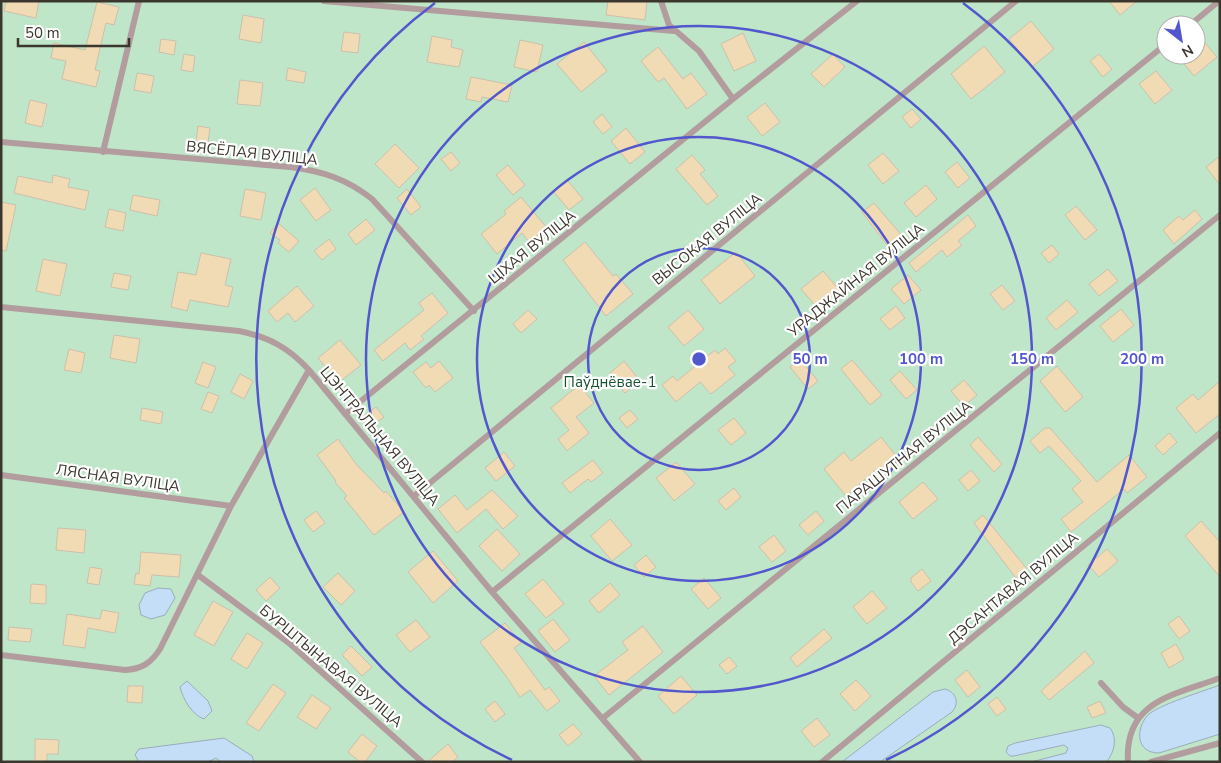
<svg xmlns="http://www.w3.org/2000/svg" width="1221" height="763" viewBox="0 0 1221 763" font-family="'Nunito Sans',sans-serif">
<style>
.green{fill:#bfe6c9;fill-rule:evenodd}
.water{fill:#c4def8;stroke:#9bacbb}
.building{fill:#f1dbb4;stroke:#ccc0ab}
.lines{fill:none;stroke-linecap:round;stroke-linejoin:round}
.lane{stroke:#b29c9d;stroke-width:6}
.ring{fill:none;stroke:#5257cd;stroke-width:2.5}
.labels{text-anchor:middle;stroke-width:4.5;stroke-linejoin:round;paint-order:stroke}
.street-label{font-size:15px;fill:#3c372e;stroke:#fff}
.park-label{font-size:15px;fill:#16522e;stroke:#fff}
.centre{fill:#5257cd;stroke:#fff;stroke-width:2.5}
.ring-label{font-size:15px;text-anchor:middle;font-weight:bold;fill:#5257cd;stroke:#fff;stroke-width:4.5;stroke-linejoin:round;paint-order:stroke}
</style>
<rect width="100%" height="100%" fill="#fef9f1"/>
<path class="green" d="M1,1H1220V762H1ZM1166,25H1196V55H1166Z"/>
<path class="water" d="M158,588L171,589L175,598L165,615L151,619L141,615L139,605L145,593Z
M187,681L208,701L212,711L204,719C192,715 183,699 180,687Z
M1220,685V734L1159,753C1136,753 1135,729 1148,715C1158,705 1204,691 1220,685Z
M945,689C956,692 960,703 952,712L880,762H842L933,692Z
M1101,725L1110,728C1118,738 1114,754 1106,762H1031L1066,753L1068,748L1064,745L1014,756H1010L1006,752L1008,746L1015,743Z
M224,738L252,756L254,762H221L216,758L208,762H139L135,755L139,749Z"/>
<path class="building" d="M6,1H39L36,18L4,11Z
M608,1H647L645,20L606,15Z
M1109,1H1137L1120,15Z
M97,2L119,7L114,25L106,23L95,70L100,71L96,87L62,79L66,61L51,58L54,43L85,50Z
M243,15L264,19L261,43L239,39Z
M1031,21L1054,49L1032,67L1009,39Z
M344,32L360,34L358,53L341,51Z
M1196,32L1217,57L1194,76L1177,55H1196Z
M743,33L756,61L734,71L721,44Z
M432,36L452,40L451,47L463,50L459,67L427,62Z
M161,39L176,41L174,55L159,52Z
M520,40L543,45L537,72L514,67Z
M584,42L607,71L581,92L557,64Z
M984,46L1005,72L971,99L951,74Z
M658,47L683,79L691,73L707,94L687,109L664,78L658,82L641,61Z
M184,54L195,56L193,72L181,70Z
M833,54L845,67L824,87L811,74Z
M1099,54L1112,69L1103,77L1090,61Z
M288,68L306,72L304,83L286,80Z
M1156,71L1172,90L1155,104L1139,84Z
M137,73L154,76L151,93L134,90Z
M471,77L512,85L508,102L482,97L481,102L466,99Z
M240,80L263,83L260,106L237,104Z
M30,100L47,104L42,127L25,123Z
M765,103L780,122L762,136L747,117Z
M912,109L921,119L911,128L902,117Z
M602,114L612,127L603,134L593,122Z
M198,126L210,128L208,143L196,141Z
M626,128L645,152L630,164L611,141Z
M395,144L419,168L399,188L375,164Z
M451,152L460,163L451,171L441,159Z
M883,153L899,171L883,184L868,165Z
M692,155L705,170L700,174L718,196L707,205L676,169Z
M1220,156V185L1206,167Z
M957,162L970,178L958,188L945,172Z
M508,165L525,185L513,195L496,175Z
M53,175L70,179L68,187L89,191L85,210L14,193L18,176L52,183Z
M567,180L583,199L569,210L553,191Z
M926,185L937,199L916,217L904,203Z
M315,188L331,210L316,221L300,200Z
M245,189L266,193L261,220L240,216Z
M407,189L421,207L411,215L397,198Z
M133,195L160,200L157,216L130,210Z
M521,197L547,228L529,242L522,233L497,254L481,234L506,214L504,211Z
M1,202L16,205L6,251L1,250Z
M874,203L904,238L890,249L862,212Z
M1076,206L1097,230L1085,240L1065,215Z
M109,209L126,213L123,231L105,227Z
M1195,210L1202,219L1174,244L1163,230L1179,216L1183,220Z
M968,215L976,226L958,241L962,245L947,257L942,250L916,272L909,263Z
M366,219L375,230L356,245L348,234Z
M278,223L299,241L289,252L278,243L280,240L270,233Z
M329,239L336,249L322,260L314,251Z
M585,242L613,276L616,274L633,294L606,316L563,260Z
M1052,245L1059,254L1049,263L1041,253Z
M736,252L755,276L720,304L701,280Z
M201,253L231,259L225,285L233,287L228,307L190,300L187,311L171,307L178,272L196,275Z
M43,259L67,264L60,296L36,291Z
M1108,269L1118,281L1099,296L1089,284Z
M823,271L842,293L820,311L801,289Z
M114,273L131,276L128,290L111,287Z
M908,275L921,290L904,304L891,289Z
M1002,285L1015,301L1003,310L990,294Z
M297,286L314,306L295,322L288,313L277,322L268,311Z
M432,293L448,313L421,336L424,339L410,350L405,343L383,361L374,350L424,310L419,303Z
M1067,300L1078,312L1056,330L1046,318Z
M896,306L905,318L890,330L880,319Z
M1121,309L1134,325L1113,342L1100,326Z
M528,310L537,319L521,333L513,324Z
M688,310L704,329L684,346L668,327Z
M114,335L140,339L136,363L110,358Z
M340,340L361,365L338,383L318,358Z
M725,348L736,361L728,367L735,375L711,394L700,382L676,402L662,385L673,376L677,381L715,350L718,354Z
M69,349L85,353L81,373L64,370Z
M800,359L818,381L808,389L790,367Z
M852,360L882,395L870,405L841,369Z
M439,361L453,378L435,392L429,385L426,388L413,372L426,362L431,368Z
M624,361L640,381L625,393L609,374Z
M203,362L216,367L208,388L195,383Z
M1057,366L1083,397L1065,412L1040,381Z
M900,371L917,390L906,399L890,380Z
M240,374L253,381L244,399L231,392Z
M964,380L977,395L964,406L951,391Z
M1220,381V414L1196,433L1176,408L1193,394L1198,400Z
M579,385L594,403L576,417L589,433L567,451L558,439L569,430L551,408Z
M208,392L219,396L212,413L201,409Z
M376,407L384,417L368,428L361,418Z
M142,408L163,412L161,424L140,420Z
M630,410L638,419L627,428L619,418Z
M734,418L746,433L731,445L718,430Z
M1045,428H1050L1097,482L1129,455L1147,477L1127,493L1124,489L1071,532L1061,519L1083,502L1072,489L1081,481L1049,446L1040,453L1030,441Z
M1169,433L1177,442L1163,455L1155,446Z
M881,437L901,462L884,475L878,468L846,496L824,469L844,452L851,461Z
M978,437L1002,464L994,472L970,445Z
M338,439L356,464L384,493L386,491L404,512L374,535L344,498L347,496L335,482L336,481L317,455Z
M504,452L515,466L496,481L485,468Z
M593,460L603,473L591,482L588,479L570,493L562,483Z
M676,462L695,484L674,501L656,478Z
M971,470L980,481L968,491L959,480Z
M923,482L938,499L913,519L899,502Z
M734,488L741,497L726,510L718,501Z
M492,490L518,516L503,529L486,509L457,533L438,509L455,495L467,510Z
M316,511L325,523L313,532L304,520Z
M816,511L824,521L808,535L799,525Z
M983,515L1027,569L1016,578L974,523Z
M610,519L632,545L612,561L591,536Z
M1201,521L1220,542V577L1185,536Z
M58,528L86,530L84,553L56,550Z
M497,529L520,554L502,571L479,546Z
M774,535L786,551L772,562L759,547Z
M1107,549L1118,561L1099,577L1088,565Z
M433,551L458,581L433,603L408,572Z
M141,552L181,555L179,577L152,575L150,586L134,584L136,573L139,574Z
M646,555L656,567L644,577L634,565Z
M90,567L102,569L99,585L87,583Z
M922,569L931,581L918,591L911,582V578Z
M338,573L355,591L341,605L323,587Z
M270,577L280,588L266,601L256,590Z
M704,578L721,598L708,609L691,589Z
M543,579L564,604L546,618L525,594Z
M610,583L620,595L599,613L589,601Z
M31,584L46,585V604L30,603Z
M872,591L887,608L867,624L853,607Z
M213,601L233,612L214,646L194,635Z
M102,610L119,613L115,633L88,628L85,648L63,645L67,614L100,619Z
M1179,616L1190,631L1179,639L1168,624Z
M553,619L570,640L555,652L538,631Z
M416,620L430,637L410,652L396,635Z
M505,623L521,643L514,648L545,690L549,687L560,701L547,711L530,690L520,697L506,676L480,642Z
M643,626L663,652L609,695L594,676L628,650L622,642Z
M9,627L32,629L30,642L8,640Z
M824,629L832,638L797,667L790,658Z
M247,633L263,643L247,669L231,659Z
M1176,644L1184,659L1169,668L1161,653Z
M351,646L372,667L362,676L342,655Z
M1085,651L1094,663L1049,700L1041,691Z
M729,657L737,666L727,674L719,665Z
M967,670L980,687L968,697L955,680Z
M681,676L697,695L674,714L658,696Z
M856,680L871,696L855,711L840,694Z
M273,684L286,693L259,731L246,723Z
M128,686H143L142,703L127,702Z
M312,695L331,708L316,729L297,717Z
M997,697L1006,709L997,716L988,704Z
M495,701L505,714L495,722L485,709Z
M1100,701L1106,713L1092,718L1087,707Z
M817,718L830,735L814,747L801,731Z
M573,724L582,734L568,746L559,735Z
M362,734L377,746L365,762H360L348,752Z
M35,739L59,740L58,754H47V762H35Z
M448,744L458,757L452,762H427Z"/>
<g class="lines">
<path class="lane" d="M324,1L674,31
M661,1L669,25L699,51L733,99
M1190,25L1219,1
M1,142L290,167C322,171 347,179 372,199L474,311
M103,152L139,1
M1,307L239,331C269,337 289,348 309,370L492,592L640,762
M345,414L733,99L857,1
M1,475L231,506
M414,496L1016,1
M198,575L289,643L422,762
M492,592L1166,44
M1,655L125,670C142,669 151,663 160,649L231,506L309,370
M1101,683L1123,707L1138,718
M603,718L1220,215
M822,762L1220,433
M1128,762C1124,701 1174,695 1220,678
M1151,762L1220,743"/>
</g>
<g class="ring">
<circle cx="699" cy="359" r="111"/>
<circle cx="699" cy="359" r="222"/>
<circle cx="699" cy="359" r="333"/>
<path d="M512 760A443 443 0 0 1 435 3M963 3A443 443 0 0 1 886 760"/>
</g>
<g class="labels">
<g class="street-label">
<text transform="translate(252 153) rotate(6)" y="5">ВЯСЁЛАЯ ВУЛІЦА</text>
<text transform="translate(707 239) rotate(-39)" y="5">ВЫСОКАЯ ВУЛІЦА</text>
<text transform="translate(532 247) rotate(-39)" y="5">ЦІХАЯ ВУЛІЦА</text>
<text transform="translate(856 280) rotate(-39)" y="5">УРАДЖАЙНАЯ ВУЛІЦА</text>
<text transform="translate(380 436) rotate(50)" y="5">ЦЭНТРАЛЬНАЯ ВУЛІЦА</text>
<text transform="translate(904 457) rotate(-39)" y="5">ПАРАШУТНАЯ ВУЛІЦА</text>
<text transform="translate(118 478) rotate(8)" y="5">ЛЯСНАЯ ВУЛІЦА</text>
<text transform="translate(1013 588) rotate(-40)" y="5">ДЭСАНТАВАЯ ВУЛІЦА</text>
<text transform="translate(331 666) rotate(40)" y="5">БУРШТЫНАВАЯ ВУЛІЦА</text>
</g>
<g class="park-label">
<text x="610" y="387">Паўднёвае-1</text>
</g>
</g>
<circle cx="699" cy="359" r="8" class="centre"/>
<g class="ring-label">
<text x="810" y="364">50 m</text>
<text x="921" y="364">100 m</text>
<text x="1032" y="364">150 m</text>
<text x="1142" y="364">200 m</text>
</g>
<rect width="1221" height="763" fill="none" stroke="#3c372e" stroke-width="5"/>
<g transform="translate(1181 40) rotate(149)"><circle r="24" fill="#ffffff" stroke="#b1afab"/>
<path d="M0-4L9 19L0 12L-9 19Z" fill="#5257cd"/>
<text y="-8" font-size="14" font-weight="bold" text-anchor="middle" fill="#3c372e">N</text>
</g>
<path d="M18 38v8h111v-8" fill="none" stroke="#3c372e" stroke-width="2.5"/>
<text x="25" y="38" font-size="15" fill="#3c372e" stroke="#ffffff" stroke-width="4" paint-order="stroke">50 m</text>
</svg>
